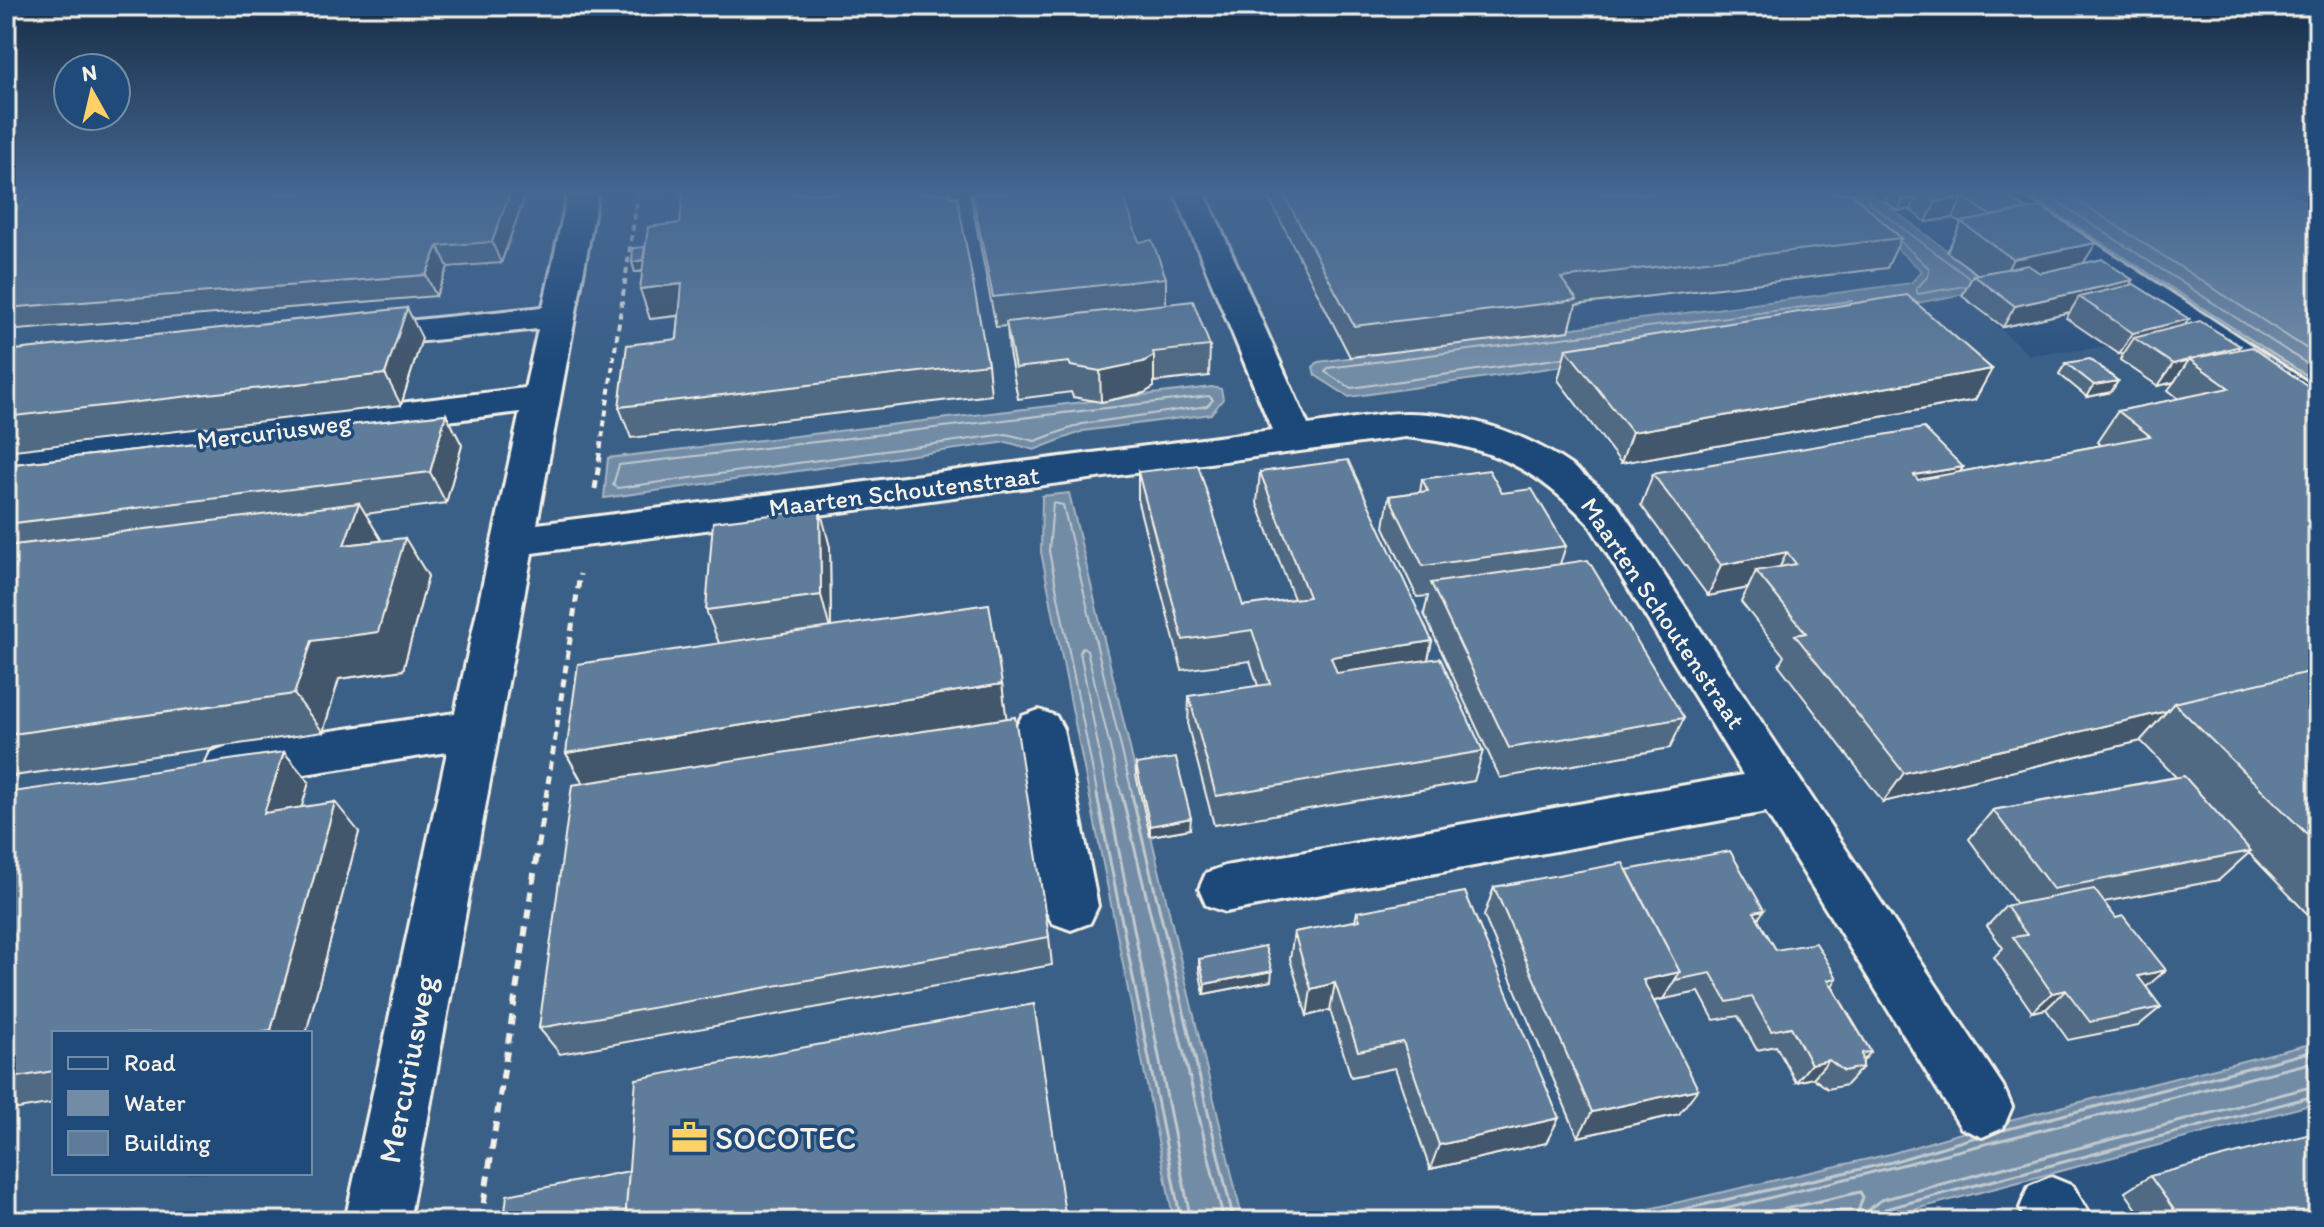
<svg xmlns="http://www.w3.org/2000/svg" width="2324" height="1227" viewBox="0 0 2324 1227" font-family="Itim,sans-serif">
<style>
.built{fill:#3b6088;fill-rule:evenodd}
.water{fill:#738ca6;stroke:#a7b4c0;stroke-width:2}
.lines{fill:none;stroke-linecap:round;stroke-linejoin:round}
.shore-far1{stroke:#c0c9ce;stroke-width:2}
.shore{stroke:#c0c9ce;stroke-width:3}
.minor-casing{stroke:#f4f1e8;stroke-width:6}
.path-far2{stroke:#f4f1e8;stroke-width:4;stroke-dasharray:6 5;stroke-linecap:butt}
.path-far1{stroke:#f4f1e8;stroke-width:5;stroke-dasharray:8 6;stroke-linecap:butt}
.path{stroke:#f4f1e8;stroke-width:6;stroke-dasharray:10 8;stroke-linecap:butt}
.minor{fill:#1f4a7a;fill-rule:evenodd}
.wall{fill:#516a84;stroke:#f4f1e8;stroke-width:2}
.shaded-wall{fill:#42566c;stroke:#f4f1e8;stroke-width:2}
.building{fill:#5e7b9a;stroke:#f4f1e8;stroke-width:2}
.labels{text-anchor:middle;stroke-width:7;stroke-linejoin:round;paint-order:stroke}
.street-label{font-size:26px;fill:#f4f1e8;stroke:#1f4a7a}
.near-street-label{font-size:32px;fill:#f4f1e8;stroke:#1f4a7a}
.near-poi-label{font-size:32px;fill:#f4f1e8;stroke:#1f4a7a;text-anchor:start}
</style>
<rect width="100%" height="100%" fill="#2c5481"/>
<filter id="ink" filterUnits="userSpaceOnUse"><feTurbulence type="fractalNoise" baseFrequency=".0125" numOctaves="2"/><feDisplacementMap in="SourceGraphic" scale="16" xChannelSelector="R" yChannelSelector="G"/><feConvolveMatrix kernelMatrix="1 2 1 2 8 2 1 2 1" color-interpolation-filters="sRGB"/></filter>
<g filter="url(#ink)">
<path class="built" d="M6,193H1850L2029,355L2225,336L2318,398V1093L1850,1221H6ZM54,1033H310V1173H54Z"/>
<path class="water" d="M1835,193H1871L1996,288L1654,353L1349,397L1315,375L1313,367L1318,362L1911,283L1922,271Z
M2011,193H2289L2318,209V392Z
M1212,387L1221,389L1223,399L1211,414L1083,431L1034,450L1007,442L604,498L608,458Z
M1069,493L1243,1221H1174L1041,552L1042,496Z
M2318,1042V1103L1871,1221H1596L1890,1154L1978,1128Z"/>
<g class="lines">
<path class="shore-far1" d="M1866,193L1869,203L1969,278
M2025,193L2318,383
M2044,193L2318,371
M2066,193L2318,356
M1901,242L1929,268L1928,276L1916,289L1918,294L1965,286
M1562,358L1351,388L1325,372L1328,368L1852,301
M1209,396L1213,400L1207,406L1082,424L1035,441L1006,434L618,488L613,485L619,465Z
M1098,797L1049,551L1053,503L1063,505L1133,797
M1108,797L1080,652L1083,647L1087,650L1122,797"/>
<path class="shore" d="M1097,795L1181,1221
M1108,795L1191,1221
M1122,795L1224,1221
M1132,795L1234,1221
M2004,1130L2318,1050
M1632,1221L1892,1162L1976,1137
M1677,1221L2318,1061
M1732,1221L1860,1192L1863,1197L1855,1221
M1867,1221L1870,1208L1881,1200L2318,1085
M1877,1221L1885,1209L2318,1095"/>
<defs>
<path id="minor" d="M568,193H598L537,524L1272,430L1175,193H1205L1308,425C1340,421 1375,413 1407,413C1489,414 1560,447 1617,504L2003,1086L2012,1107L2003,1128L1982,1137L1961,1128L1766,812L1225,912L1206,905L1199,889L1206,873L1225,866L1743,775L1589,524C1532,464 1486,445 1405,437L532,553L409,1221H345L447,752L228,786L211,780L204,766L211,752L228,746L455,713L520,412L6,476V450L525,388L538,329L358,348L346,344L340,337L346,330L358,326L543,307Z
M1983,193H2018L2318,389V418L2305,414L1987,200Z
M1039,710L1056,716L1063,729L1098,906L1090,923L1071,930L1052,923L1044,906L1015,729L1022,716Z
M2051,1177L2073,1186L2093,1221H2025L2020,1208L2029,1186Z"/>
</defs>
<use href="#minor" class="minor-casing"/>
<path class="path-far2" d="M599,459L638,193"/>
<path class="path-far1" d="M595,489L600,457
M546,797L580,574"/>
<path class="path" d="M481,1221L546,795"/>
<use href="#minor" class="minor"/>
</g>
<path class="wall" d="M6,193H27L29,196L32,193H526L501,263L448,267L436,296L6,331Z
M970,193H1122L1139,242L1166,278V304L1210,346L1209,376L1154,382V387L1144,393L1101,402L1073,397L1071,392L1018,399L1009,352L1007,326L996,327Z
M1268,193H1851L1901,238L1887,268L1576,305L1569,331L1350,357L1268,196Z
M1889,193H2000L2084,263L2133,280L2130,285L2185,325L2237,350L2318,393V925L2249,853L2219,880L2104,902L2146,987L2161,1007L2138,1026L2068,1040L2046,1009L2032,1012L1994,957L2003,948L1987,926L2006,906L2016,904L1969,839L1993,810L2176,777L2141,741L1883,802L1779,665L1784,656L1741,602L1748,588L1708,596L1641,505L1653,474L1963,467L1960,472L2101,445L2097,442L2118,411L2179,399L2168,390L2174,382L2158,386L2120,360L2124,353L2119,354L2066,318L2070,312L2003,327L1962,296L1973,275L1977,274L1947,252L1961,223L1953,218L1926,222L1910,210L1911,209L1898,211L1885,201Z
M680,223L988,364L991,395L631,438L619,407L677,339L679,316L650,319L642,272H635L632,262L645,247Z
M422,338L401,405L6,451V351Z
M1566,349L1975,400L1621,463L1558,380Z
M2066,363L2118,381L2111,392L2087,397L2059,374Z
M446,414L462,445L446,503L365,514L382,541L428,576L403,670L339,679L323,732L6,777V465Z
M1138,472L1243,606L1294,599L1257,503L1260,472L1432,641L1428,659L1483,751L1474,781L1214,825L1188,727L1189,696L1258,686L1250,661L1182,670L1138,503Z
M1422,479L1502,493L1566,546L1560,564L1684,718L1670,748L1500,778L1424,614L1428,596L1417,597L1384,527L1389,496L1420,492Z
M830,547L831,627L1002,684L1006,718L1049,937L1052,965L560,1054L539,1028L583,784L566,753L719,643L706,610Z
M1136,764L1190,829L1150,836L1136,775Z
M309,782L301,808L359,832L306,1033H54V1103L6,1111V793Z
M1627,870L1758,919L1776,950L1837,978L1832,986L1871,1052L1863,1061V1067L1846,1085L1828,1089L1813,1078L1796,1082L1776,1046L1757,1050L1738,1016L1714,1020L1699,992L1654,1001L1679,1114L1578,1137L1484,916L1494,887Z
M1357,912L1546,1143L1430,1169L1395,1068L1351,1077L1330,1010L1307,1016L1290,959L1294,932L1355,921Z
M1199,959L1271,981L1204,994L1199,969Z
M2150,1176L2318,1221H2145L2125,1192Z"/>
<path class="shaded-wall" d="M6,193H27L29,196L7,222L6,220Z
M510,193H526L501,263L492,242Z
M1963,197L1953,218L1926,222L1936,202Z
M1916,198L1911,209L1898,211L1903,200Z
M2096,243L2078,272L1997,289L2013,259Z
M438,246L448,267L436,296L426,275Z
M651,259L654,270L635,272L632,262Z
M2133,280L2119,301L2079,297L2070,312L2003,327L2015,306Z
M682,284L691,314L650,319L640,289Z
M407,308L422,338L401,405L385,374Z
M2189,319L2174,341L2134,338L2124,353L2119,354L2133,333Z
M2240,346L2224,368L2190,360Z
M1154,356V387L1144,393L1101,402L1100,371Z
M2189,360L2174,382L2158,386L2173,364Z
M1992,369L1975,400L1621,463L1632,432Z
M2118,381L2111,392L2087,397L2094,385Z
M446,414L462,445L446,503L430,472Z
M1963,467L1944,498L1897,506L1914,475Z
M359,503L382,541L344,545Z
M820,509L830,547L831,633L821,595Z
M405,538L428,576L403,670L339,679L323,732L294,694L312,641Z
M1787,552L1772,583L1756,571L1748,588L1708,596L1721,565Z
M1432,641L1425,672L1332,687L1331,657Z
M1002,684L1007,722L587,790L566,753Z
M2167,711L2141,740V741L1883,802L1904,773Z
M284,752L309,782L291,843L264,813Z
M335,802L359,832L306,1033H275L271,1030Z
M1191,818L1190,829L1150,836V826Z
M1764,910L1751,930L1754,912Z
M2166,970L2144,989L2138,976Z
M1272,971L1271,981L1204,994L1205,984Z
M1680,972L1663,999L1628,1007L1643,980Z
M1335,983L1330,1010L1307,1016L1311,989Z
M2066,990L2046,1009L2032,1012L2052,993Z
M1829,1060L1813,1078L1796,1082L1811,1064Z
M1698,1089L1679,1114L1578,1137L1592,1112Z
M1559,1118L1546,1143L1430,1169L1439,1145Z"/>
<path class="building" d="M32,193H510L492,242L438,246L426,275L6,308V222Z
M683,193H950L951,197L957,196L988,364L619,407L627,345L677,339L682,284L640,289L648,227L680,223Z
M972,193H1122L1139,242L1152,240L1166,278L993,297Z
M1283,193H1851L1901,238L1561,278L1577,300L1354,326Z
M1893,193H1919L1916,198L1903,200Z
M1924,193H2000L2027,209L1991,216L1963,197L1936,202Z
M2041,207L2096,243L2013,259L1961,222Z
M645,247L643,260L632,262L633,248Z
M2102,259L2133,280L2015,306L1973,275L2028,265L2040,273Z
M2134,284L2189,319L2133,333L2079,297Z
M1907,295L1992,369L1632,432L1566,349Z
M1193,301L1210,346L1153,352L1154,356L1143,362L1100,371L1071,366L1069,362L1015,368L1006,322Z
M407,308L385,374L6,417V351Z
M2200,321L2240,346L2173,364L2134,338Z
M2252,347L2318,393V670L2174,703L2167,711L1904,773L1795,635L1806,633L1756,571L1796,564L1787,552L1721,565L1653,474L1924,428L1963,467L1914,475L1918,480L2150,436L2118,411L2229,388L2189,359Z
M2090,359L2118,381L2094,385L2066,363Z
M446,414L430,472L6,524V465Z
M1348,460L1432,641L1331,657L1337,673L1440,658L1483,751L1216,796L1189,696L1270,684L1252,630L1183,640L1138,472L1198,465L1243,606L1309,597L1260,472Z
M1489,470L1502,493L1532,489L1566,546L1423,566L1389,496L1428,491L1422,479Z
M359,503L344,545L405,538L378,632L312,641L294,694L6,735V546Z
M820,509L821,595L706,610L713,522Z
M1588,560L1684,718L1509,748L1431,583Z
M989,604L1002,684L566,753L578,664Z
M2318,670V845L2174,703Z
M1015,717L1049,937L539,1028L572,785Z
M284,752L264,813L335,802L271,1030L250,1033H54V1071L6,1079V793Z
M1176,758L1191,818L1150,826L1136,764Z
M2184,776L2251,851L2053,889L1993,810Z
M1730,851L1764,910L1754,912L1776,950L1816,943L1837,978L1828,980L1871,1052L1862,1053L1863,1067L1844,1071L1829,1060L1811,1064L1791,1027L1771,1031L1752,997L1727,1002L1711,973L1675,980L1680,972L1627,870Z
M1623,863L1680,972L1643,980L1698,1089L1592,1112L1494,887Z
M2094,889L2116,918L2123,916L2166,970L2138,976L2161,1007L2090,1022L2066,990L2052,993L2013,937L2027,935L2006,906Z
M1465,892L1559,1118L1439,1145L1403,1042L1358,1051L1335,983L1311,989L1294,932L1360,920L1357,912Z
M1265,946L1272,971L1205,984L1199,959Z
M1034,1004L1066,1221H625L636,1079Z
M2318,1132V1221H2182L2150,1176Z
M629,1171L625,1221H504L507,1195Z"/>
</g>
<linearGradient id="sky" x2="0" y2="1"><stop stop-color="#182e47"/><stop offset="0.53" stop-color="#456792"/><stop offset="1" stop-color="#456792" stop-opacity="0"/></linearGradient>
<rect width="2324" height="364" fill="url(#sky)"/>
<defs>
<symbol id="office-bare" viewBox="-9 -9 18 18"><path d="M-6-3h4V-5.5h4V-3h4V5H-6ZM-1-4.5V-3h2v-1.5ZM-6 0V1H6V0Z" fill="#ffd166" stroke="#1f4a7a" stroke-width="2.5" paint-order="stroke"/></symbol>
</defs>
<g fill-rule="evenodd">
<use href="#office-bare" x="664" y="1112" width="51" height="51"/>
</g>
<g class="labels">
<g class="street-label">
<text transform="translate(274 431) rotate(-7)" y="9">Mercuriusweg</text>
<text transform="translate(904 491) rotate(-7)" y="9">Maarten Schoutenstraat</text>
<text transform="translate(1663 613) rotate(56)" y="9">Maarten Schoutenstraat</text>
</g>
<g class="near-street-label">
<text transform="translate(407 1069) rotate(-79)" y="11">Mercuriusweg</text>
</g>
<g class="near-poi-label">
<text x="715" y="1149">SOCOTEC</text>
</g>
</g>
<rect width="2324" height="1227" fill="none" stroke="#1f4a7a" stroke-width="32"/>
<rect x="16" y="16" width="2292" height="1195" fill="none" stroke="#f4f1e8" stroke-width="3" filter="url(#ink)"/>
<rect x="52" y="1031" width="260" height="144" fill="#1f4a7a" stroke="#748da6" stroke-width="2"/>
<rect x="68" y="1057" width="40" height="12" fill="#1f4a7a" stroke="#748da6" stroke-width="2"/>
<text x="124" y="1071" font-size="24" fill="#f4f1e8">Road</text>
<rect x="68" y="1091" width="40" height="24" fill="#738ca6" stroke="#748da6" stroke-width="2"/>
<text x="124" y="1111" font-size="24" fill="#f4f1e8">Water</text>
<rect x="68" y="1131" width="40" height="24" fill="#5e7b9a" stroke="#748da6" stroke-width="2"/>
<text x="124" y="1151" font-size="24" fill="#f4f1e8">Building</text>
<g transform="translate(92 92) rotate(352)"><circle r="38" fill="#1f4a7a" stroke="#748da6" stroke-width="2"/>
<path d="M0-6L14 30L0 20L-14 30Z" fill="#ffd166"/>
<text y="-12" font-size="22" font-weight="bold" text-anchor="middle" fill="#f4f1e8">N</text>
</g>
</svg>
